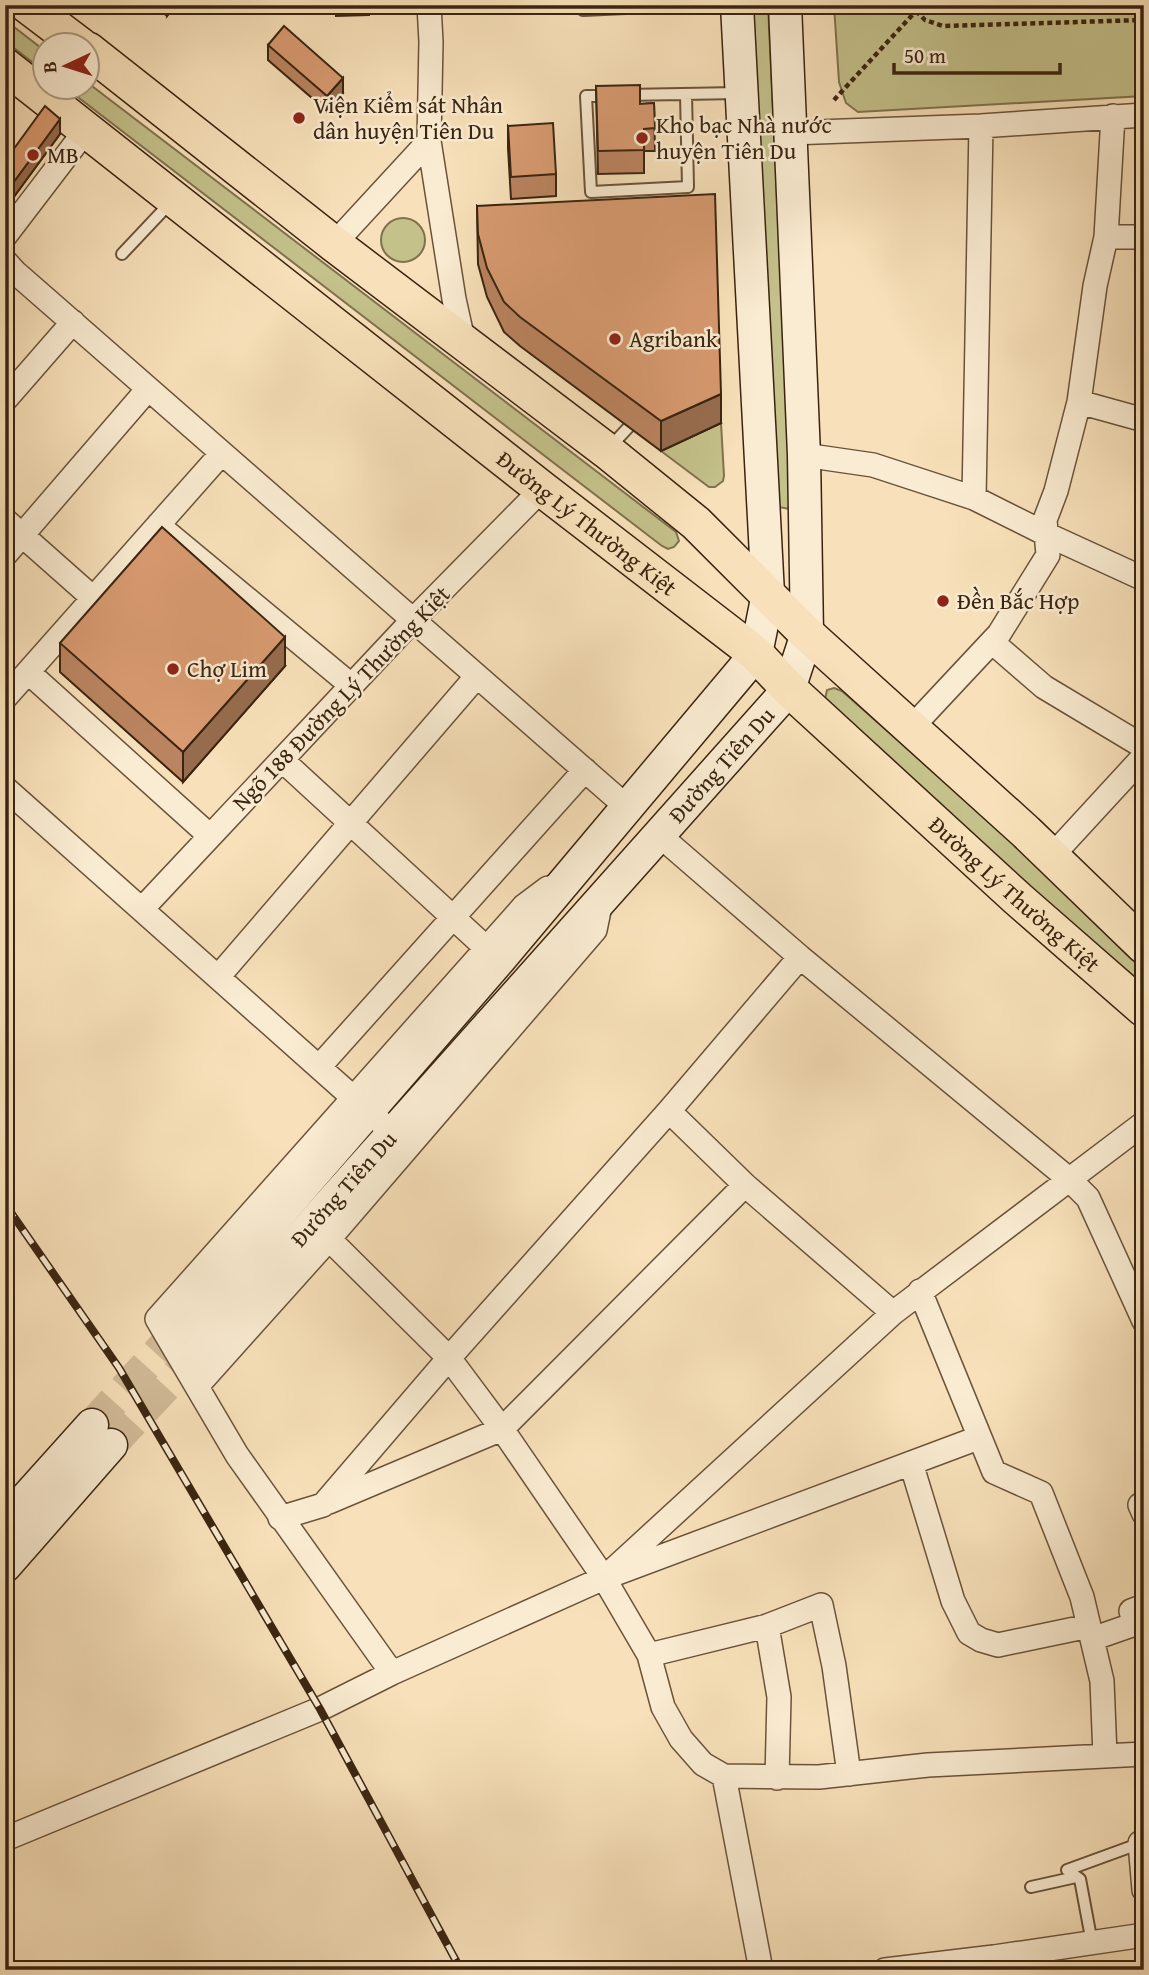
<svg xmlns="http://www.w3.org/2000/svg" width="1149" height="1975" viewBox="0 0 1149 1975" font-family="'Gentium Book Plus',serif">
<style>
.green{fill:#c4c18b;stroke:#7f724e;stroke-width:2}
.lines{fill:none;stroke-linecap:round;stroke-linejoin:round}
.secondary-tunnel{stroke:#d2bb98;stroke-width:32;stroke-dasharray:32 16;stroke-linecap:butt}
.service-casing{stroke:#6a533a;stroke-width:14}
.minor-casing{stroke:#6a533a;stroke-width:26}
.secondary-casing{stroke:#3a2410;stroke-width:35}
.primary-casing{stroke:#3a2410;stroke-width:38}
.path{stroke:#3a2410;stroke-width:4.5;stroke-dasharray:5 3.5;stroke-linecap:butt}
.service{stroke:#faecd2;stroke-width:10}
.minor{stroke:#faecd2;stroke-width:23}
.secondary{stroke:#faecd2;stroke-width:32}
.primary{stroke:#f8e1ba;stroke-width:35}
.rail-casing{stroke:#3a2410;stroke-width:8}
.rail{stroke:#faecd2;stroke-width:5;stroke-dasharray:16;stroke-linecap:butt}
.wall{fill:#ba8460;stroke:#3a2410;stroke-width:2}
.shaded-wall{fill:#976c4e;stroke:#3a2410;stroke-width:2}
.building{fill:#d89a70;stroke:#3a2410;stroke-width:2}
.poi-dot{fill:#8f2418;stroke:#faecd2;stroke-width:2.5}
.labels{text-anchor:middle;stroke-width:5;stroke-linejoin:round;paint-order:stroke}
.poi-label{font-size:23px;fill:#3a2410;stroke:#faecd2;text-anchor:start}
.street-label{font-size:23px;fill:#3a2410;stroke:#faecd2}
</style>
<rect width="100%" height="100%" fill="#f8e1ba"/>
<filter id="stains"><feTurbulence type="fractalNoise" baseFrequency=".00286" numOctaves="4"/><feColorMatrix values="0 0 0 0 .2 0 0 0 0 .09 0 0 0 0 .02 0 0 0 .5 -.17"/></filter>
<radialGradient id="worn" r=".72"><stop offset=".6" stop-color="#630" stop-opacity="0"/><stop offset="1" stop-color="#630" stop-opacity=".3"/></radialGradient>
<path class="green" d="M748,5H768L790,471V509L778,507Z
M834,5H1144V96L858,112L846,103L839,82Z
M5,20L45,51V72L5,41Z
M88,83L676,532L679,541L674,547L668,549L662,546L66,88H88Z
M381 240a22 22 0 1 1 44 0a22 22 0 1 1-44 0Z
M721,423L724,476L723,481L715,487H709L661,451Z
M834,688L842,691L1021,849L1144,967V996L825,699L827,690Z"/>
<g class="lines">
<path class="secondary-tunnel" d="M92,1425L180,1328
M111,1445L197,1353"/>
<defs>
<path id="service" d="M583,5V10L669,6
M625,95L739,93
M609,96H586L591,192L688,187L686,94
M122,254L171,202
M611,446L638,417
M1031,1887L1076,1877
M1092,1943L1080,1879L1067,1870L1141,1843"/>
<path id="minor" d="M429,5L431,42L429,141L454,299L463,340
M790,133L981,126L1144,115
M5,236L86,130
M1106,237H1144
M334,244L429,141
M5,261L15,272L628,808
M5,400L73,322
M1079,402L1144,420
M804,455L873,465L974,498L1048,535L1144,579
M974,498L981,126
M5,520L93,598
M158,525L352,686
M5,555L148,389
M992,642L1044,687L1144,747
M28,672L210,836
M5,698L222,453
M912,727L999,634L1048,555L1045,520L1056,491L1079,402L1095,286L1106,237L1113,116
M282,760L496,957
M5,788L394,1134
M659,835L800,957L1070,1180L1088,1198L1144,1321
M1052,856L1144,756
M142,909L413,620L542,489
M800,957L669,1111L745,1185L893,1313
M218,977L477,676
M319,1067L585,770
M329,1239L449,1358L502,1429L604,1578L649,1655L663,1707L681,1739L703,1764L724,1776L819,1777L928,1765L1144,1754
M920,1291L994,1472L1041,1493L1082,1597L1102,1681L1105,1756
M198,1385L329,1239L595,930L601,901
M911,1463L953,1601L969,1633L981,1640L998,1645L1089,1626
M329,1502L502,1429L745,1185
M1140,1505L1144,1514
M280,1518L323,1505L449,1358L669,1111
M614,1569L893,1313L1144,1123
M767,1626L779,1697L777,1778
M1092,1639L1135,1624L1131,1611L1144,1606
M649,1655L767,1626L821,1605L834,1666L849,1774
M392,1673L237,1455L157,1319L524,906L548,888
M724,1776L761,1970
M5,1839L320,1709L392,1673L604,1578L978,1438
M1140,1843L1144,1890
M885,1970L994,1957L1144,1935"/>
<g id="secondary">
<path d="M180,1328L499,960L756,654L768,594L737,5"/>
<path id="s1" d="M197,1353L789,689L807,634L804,455L785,5"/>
<path d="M5,1522L92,1425"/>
<path d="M5,1566L111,1445"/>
</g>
<g id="primary">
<path d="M27,5L81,46"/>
<path d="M88,50L334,244L607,451L696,523L807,634L1026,832L1144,946"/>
<path id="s2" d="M5,66L542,489L756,654L789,689L1018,899L1144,1009"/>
</g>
</defs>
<use href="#service" class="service-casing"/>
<use href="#minor" class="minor-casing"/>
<use href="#secondary" class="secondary-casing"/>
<use href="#primary" class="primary-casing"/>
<path class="path" d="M910,5L925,20L943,26L1144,20
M834,100L916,11"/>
<use href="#service" class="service"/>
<use href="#minor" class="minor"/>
<use href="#secondary" class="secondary"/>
<use href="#primary" class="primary"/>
<defs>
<path id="rail" d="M5,1204L119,1368L320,1709L461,1970"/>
</defs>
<use href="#rail" class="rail-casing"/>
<use href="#rail" class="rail"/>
</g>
<path class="wall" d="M154,5H175L167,16Z
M336,5H369V15L336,16Z
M268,45L343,93L327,111L268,60Z
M596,86L640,104L654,103L655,151H644V173L598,174Z
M508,126L556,174V196L511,199L508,148Z
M60,134L13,198L5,192V161Z
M477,206L721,423L661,451L520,346L504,332L487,297L478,264Z
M60,643L285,666L183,782L60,672Z"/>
<path class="shaded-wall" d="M167,5H175L167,16Z
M343,78V93L327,111V96Z
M60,119V134L13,198V183Z
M721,394V423L661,451V421Z
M285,637V666L183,782V752Z"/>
<path class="building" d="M284,26L343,78L327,96L268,45Z
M640,85V104L654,103L655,128L644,129V150L598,151L596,86Z
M45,106L60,119L13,183L5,177V161Z
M553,123L556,174L511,177L508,126Z
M715,194L721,394L661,421L520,317L504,302L487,268L478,234L477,206Z
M162,527L285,637L183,752L60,643Z"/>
<g class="poi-dot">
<circle cx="299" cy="118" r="7"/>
<circle cx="642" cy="138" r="7"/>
<circle cx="33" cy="155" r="7"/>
<circle cx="615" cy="339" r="7"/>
<circle cx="943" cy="601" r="7"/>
<circle cx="173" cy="669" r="7"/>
</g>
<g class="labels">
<g class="poi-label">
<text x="313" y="113">Viện Kiểm sát Nhân<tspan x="313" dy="26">dân huyện Tiên Du</tspan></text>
<text x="656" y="133">Kho bạc Nhà nước<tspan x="656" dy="26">huyện Tiên Du</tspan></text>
<text x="47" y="163">MB</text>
<text x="629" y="347">Agribank</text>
<text x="957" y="609">Đền Bắc Hợp</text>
<text x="187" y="677">Chợ Lim</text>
</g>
<g class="street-label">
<text dy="8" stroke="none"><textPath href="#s2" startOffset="740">Đường Lý Thường Kiệt</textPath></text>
<text transform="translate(341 698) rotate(-46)" y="8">Ngõ 188 Đường Lý Thường Kiệt</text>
<text dy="8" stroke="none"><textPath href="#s1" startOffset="788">Đường Tiên Du</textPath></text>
<text dy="8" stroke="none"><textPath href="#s2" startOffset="1307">Đường Lý Thường Kiệt</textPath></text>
<text dy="8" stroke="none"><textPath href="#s1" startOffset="220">Đường Tiên Du</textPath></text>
</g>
</g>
<rect width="1149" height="1975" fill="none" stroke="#f8e1ba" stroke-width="28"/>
<rect x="7" y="7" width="1135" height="1961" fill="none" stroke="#3a2410" stroke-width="3.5"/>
<rect x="14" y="14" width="1121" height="1947" fill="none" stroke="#3a2410" stroke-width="2"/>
<g transform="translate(66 66) rotate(266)"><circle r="33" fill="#faecd2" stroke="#ad9c84" stroke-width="2"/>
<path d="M0-5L12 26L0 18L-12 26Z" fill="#8f2418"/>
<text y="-10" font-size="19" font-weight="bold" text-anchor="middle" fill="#3a2410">B</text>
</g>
<path d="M894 63v10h166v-10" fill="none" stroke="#3a2410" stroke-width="3.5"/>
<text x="904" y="63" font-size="21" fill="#3a2410" stroke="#faecd2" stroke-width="5" paint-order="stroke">50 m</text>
<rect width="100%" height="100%" filter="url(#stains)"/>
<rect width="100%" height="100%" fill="url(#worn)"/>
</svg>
